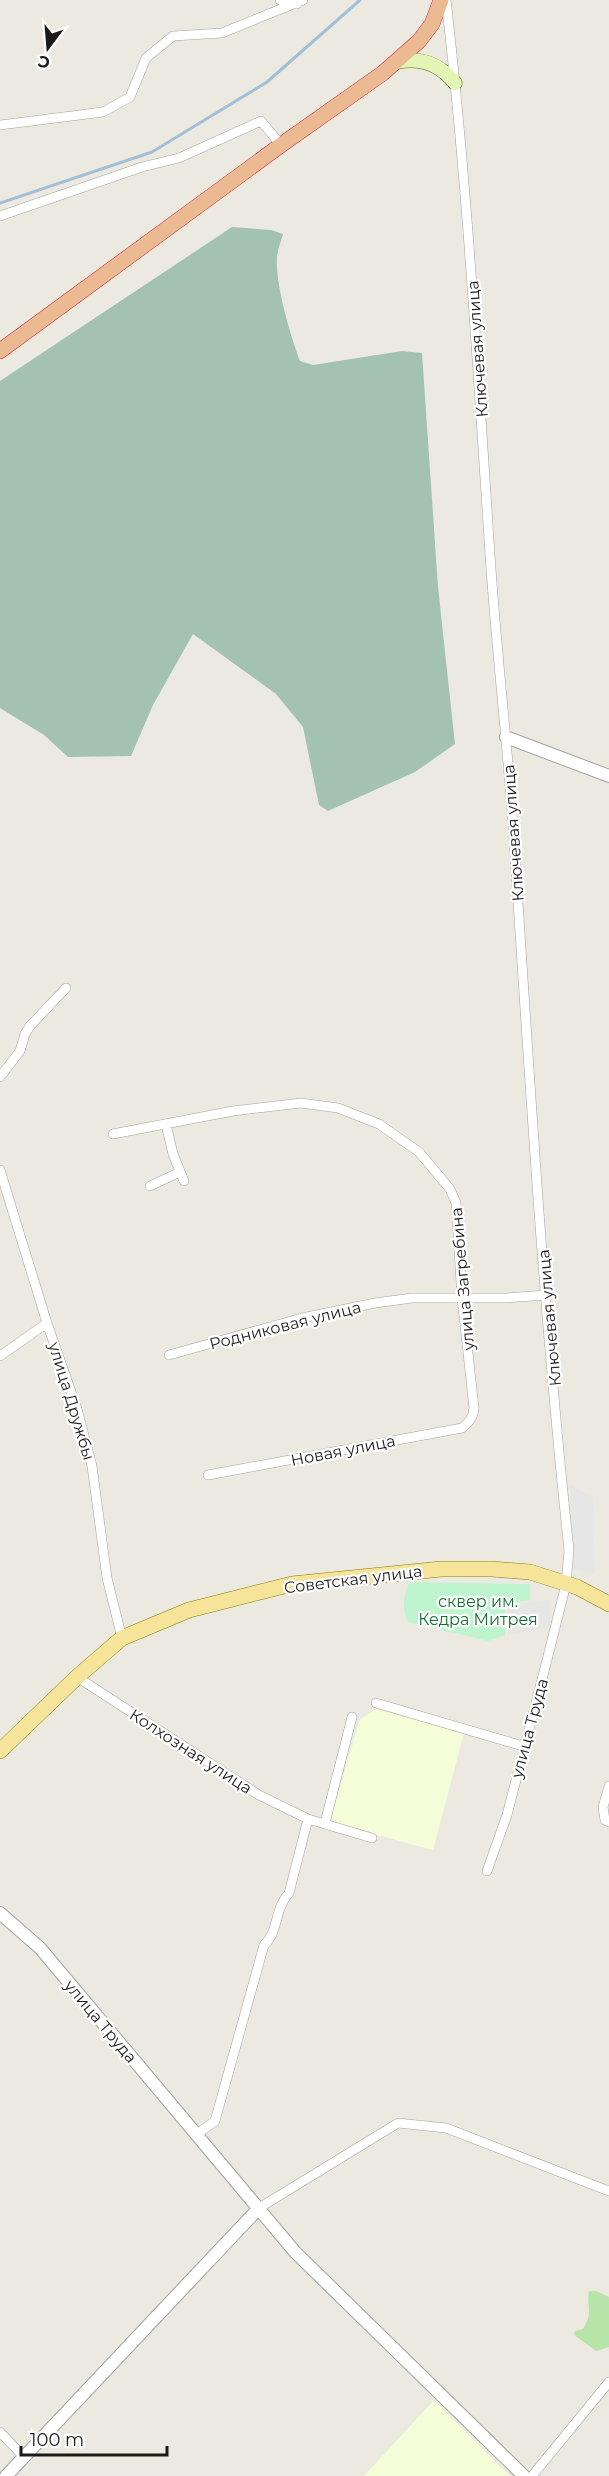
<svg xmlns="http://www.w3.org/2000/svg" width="609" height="2476" viewBox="0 0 609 2476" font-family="Montserrat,sans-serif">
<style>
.education{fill:#f4fdd8}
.grass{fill:#b7e4a8}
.cemetery{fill:#a3c3af}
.park{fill:#bef5cf}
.parking{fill:#e6e6e6}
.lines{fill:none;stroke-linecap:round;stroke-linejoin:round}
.stream{stroke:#a2bfd7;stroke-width:3}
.minor-casing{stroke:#a1a1a1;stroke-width:10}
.tertiary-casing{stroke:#a1a1a1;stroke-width:14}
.secondary-casing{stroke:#48680b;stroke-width:15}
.primary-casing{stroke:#887c08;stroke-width:16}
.trunk-casing{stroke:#ca2d3e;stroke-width:16}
.minor{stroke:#fff;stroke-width:9}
.tertiary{stroke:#fff;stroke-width:12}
.secondary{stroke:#e3f5b5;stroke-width:14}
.primary{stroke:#f6e49b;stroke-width:15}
.trunk{stroke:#ebba93;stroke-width:15}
.labels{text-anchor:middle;stroke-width:4.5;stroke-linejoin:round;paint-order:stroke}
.street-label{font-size:16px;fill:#1a1a1a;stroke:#fff}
.park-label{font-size:16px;fill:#11702f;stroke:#fff}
</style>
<rect width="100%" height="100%" fill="#eceae0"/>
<path class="education" d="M376,1709L464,1733L433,1850L337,1824L331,1818L360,1719Z
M434,2400L510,2476H364Z"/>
<path class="grass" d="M589,2291H596L609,2297V2347L596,2351L574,2335L575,2331L583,2329C594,2312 586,2306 589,2291Z"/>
<path class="cemetery" d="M232,227L271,230L283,234C281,241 278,249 277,256C275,284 290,334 300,361L313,365L402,351L422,353L438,587L455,744L415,772L328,811L319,805L303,727L276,694L193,634L153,705L131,756L68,757L44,735L0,708V381Z"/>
<path class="park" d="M410,1582L530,1584V1600L505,1604V1635L488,1641L408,1622C402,1612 403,1592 410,1582Z"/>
<path class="parking" d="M570,1485L593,1497L595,1574L573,1569Z
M549,1600L551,1627L508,1635L507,1605Z"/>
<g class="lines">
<path class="stream" d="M0,203L152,152L267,82L360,0"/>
<defs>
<path id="minor" d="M280,0L297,4
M446,0C468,189 478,379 491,569C497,654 507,740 513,826C529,1067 543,1309 569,1550L566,1584L546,1664L507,1815L487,1871
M0,125L103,112L130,97L146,58L173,36L222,33L303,0
M0,216L142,167L179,158L261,121L281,145
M0,1077L20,1051L25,1034L30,1026L66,988
M166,1124L173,1154L184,1181
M113,1134L233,1111L301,1103L338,1108L379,1124L419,1152L450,1189L456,1203L462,1298L474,1408C473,1418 469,1422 462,1428L208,1475
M0,1170L47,1323L77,1409L92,1466L107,1578L122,1638
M150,1186L180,1172
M169,1355L302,1318L375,1303L412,1298H506L547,1295
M0,1356L47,1323
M77,1677L259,1795L308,1819L372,1838
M376,1703L523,1746
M609,1786L603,1807L605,1820L609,1822
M325,1823L352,1717
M197,2134L215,2121L264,1945C279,1932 274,1909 289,1893L308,1819
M259,2208L398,2123L446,2128L609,2191
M0,2432L24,2457
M532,2476L609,2382"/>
<path id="tertiary" d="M506,737L609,776
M0,1913L40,1948L295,2252L524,2476
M6,2476L259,2208"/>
<path id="secondary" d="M397,62C420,57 440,64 455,83"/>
<path id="primary" d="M0,1751L77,1677L122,1638L189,1610L292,1584L441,1569H492L530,1572L577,1587L609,1604"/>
<path id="trunk" d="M0,351L281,145L383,73L419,41L432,24L441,0"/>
</defs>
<use href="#minor" class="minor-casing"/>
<use href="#tertiary" class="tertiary-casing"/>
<use href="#secondary" class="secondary-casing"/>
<use href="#primary" class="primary-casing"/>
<use href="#trunk" class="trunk-casing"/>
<use href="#minor" class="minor"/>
<use href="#tertiary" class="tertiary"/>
<use href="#secondary" class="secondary"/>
<use href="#primary" class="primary"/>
<use href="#trunk" class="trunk"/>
</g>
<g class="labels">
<g class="street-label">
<text transform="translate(477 349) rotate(-94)" y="6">Ключевая улица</text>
<text transform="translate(513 833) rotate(-94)" y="6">Ключевая улица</text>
<text transform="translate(462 1279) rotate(-95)" y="6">улица Загребина</text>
<text transform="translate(549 1318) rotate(-95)" y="6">Ключевая улица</text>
<text transform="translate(285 1325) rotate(-14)" y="6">Родниковая улица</text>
<text transform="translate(72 1401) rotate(73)" y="6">улица Дружбы</text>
<text transform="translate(343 1450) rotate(-11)" y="6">Новая улица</text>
<text transform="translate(353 1579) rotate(-7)" y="6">Советская улица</text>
<text transform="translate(529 1728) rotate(-75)" y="6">улица Труда</text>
<text transform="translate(191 1751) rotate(33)" y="6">Колхозная улица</text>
<text transform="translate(101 2021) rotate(50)" y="6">улица Труда</text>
</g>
<g class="park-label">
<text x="478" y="1607">сквер им.<tspan x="478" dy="18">Кедра Митрея</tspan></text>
</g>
</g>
<g transform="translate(48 48) rotate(196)" stroke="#ffffff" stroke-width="4.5" paint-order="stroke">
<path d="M0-4.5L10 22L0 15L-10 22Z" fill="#1a1a1a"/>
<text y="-9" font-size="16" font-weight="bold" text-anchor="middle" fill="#1a1a1a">С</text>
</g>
<path d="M21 2446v9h146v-9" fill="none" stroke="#1a1a1a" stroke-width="3"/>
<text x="30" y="2446" font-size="18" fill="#1a1a1a" stroke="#ffffff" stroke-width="4.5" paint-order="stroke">100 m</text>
</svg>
